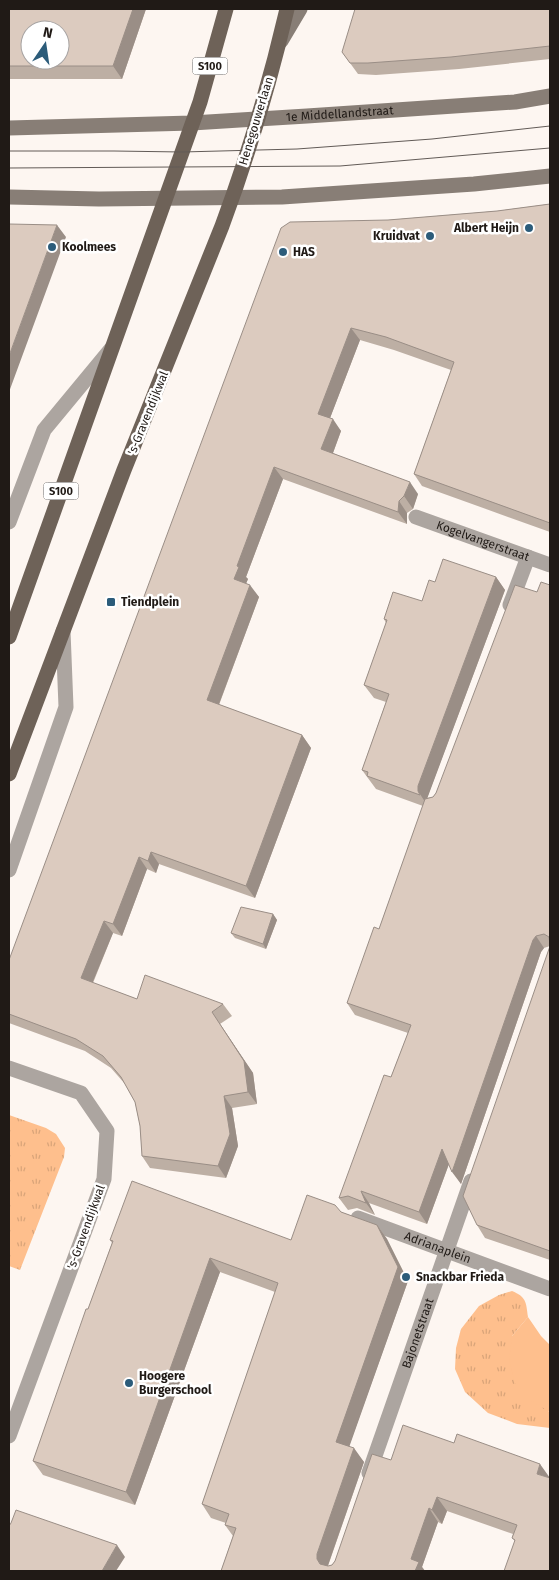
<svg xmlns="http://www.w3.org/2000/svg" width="559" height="1580" viewBox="0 0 559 1580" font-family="'Fira Sans',sans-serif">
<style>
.grass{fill:url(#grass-tufts)}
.park{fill:#febf8d}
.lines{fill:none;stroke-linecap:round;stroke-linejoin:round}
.lane{stroke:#aca5a0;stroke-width:15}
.street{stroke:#aca5a0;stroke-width:15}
.secondary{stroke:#887e76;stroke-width:15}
.primary{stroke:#6e6258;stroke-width:15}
.tram{stroke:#625b57;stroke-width:1}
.wall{fill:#bdafa4}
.shaded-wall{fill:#9a8e86}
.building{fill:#dccbbf;stroke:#9a8e86;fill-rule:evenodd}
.poi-dot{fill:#2c5c7a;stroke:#fff;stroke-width:2}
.labels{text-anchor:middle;stroke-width:5;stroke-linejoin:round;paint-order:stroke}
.shield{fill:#fff;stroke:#635f5c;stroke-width:1}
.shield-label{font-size:11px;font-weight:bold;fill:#201a16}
.street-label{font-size:12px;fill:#201a16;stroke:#fff}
.poi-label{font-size:12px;font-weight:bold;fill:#201a16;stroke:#fff;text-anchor:start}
</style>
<defs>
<pattern id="grass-tufts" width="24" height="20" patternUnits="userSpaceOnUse" patternTransform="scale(1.25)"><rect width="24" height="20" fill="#febf8d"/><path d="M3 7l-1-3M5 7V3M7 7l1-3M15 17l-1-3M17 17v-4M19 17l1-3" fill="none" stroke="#d9a479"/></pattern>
</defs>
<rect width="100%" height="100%" fill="#fdf6f1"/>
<path class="grass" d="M9,1115L46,1128L56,1134L65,1148L64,1157L20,1270L9,1266Z
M512,1291C526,1297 526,1301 528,1317L512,1336L549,1412H550V1428L517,1424L488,1413L465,1392L455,1369L456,1348L461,1329L479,1306L499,1295Z"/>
<path class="park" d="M528,1317L541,1336L550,1345V1412L530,1400L515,1383L509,1360L512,1336Z"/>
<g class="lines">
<path class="lane" d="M510,605L528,557"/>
<g class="street">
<path id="s1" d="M416,517L550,565"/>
<path d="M9,522L44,430L111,349"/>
<path d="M9,870L66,707L63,631"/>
<path d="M9,1068L81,1093L107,1131L104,1179L9,1436"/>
<path id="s2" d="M358,1218L550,1289"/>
<path id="s3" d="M369,1473L471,1181"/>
</g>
<g class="secondary">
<path d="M281,41L300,9"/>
<path id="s4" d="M9,128L192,123L307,116L515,102L550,96"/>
<path d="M9,197L99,199L282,197L474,184L550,176"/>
</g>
<path class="primary" d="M9,637L200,102L226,9
M9,774L124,470L222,226C248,156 270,82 287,9"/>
<path class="tram" d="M9,151H114L182,152L297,149L432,139L550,126
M9,168L340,166L550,148"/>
</g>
<path class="wall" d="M9,9H146L122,79H9Z
M550,9V59L459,69L376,75L358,74L342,52Z
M550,204V532L422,486L414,474L451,370L394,350L360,340L330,418L341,431L333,453L418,494L413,509L407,513V524L283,479L246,577L248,579L246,583L259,597L219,705L302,735L311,748L255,898L159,864L156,873L147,869L122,936L113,933L93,983L137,999L223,1004L232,1016L220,1024L253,1073L257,1104L232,1108L238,1146L226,1178L150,1168L142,1156L140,1126L135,1102L125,1084L111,1068L85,1051L9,1023V960L388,220L497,211Z
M496,577L505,590L427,798L433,797L436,793L537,592L550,585V1260L485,1238L477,1225L550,946L544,948L541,952L461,1184L449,1164L427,1224L369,1203L375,1215L357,1208L348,1210L339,1198L391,1077L408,1033L355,1015L347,1003L379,929L423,806L376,789L362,770L386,702L374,698L364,685L386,623L384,619L422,601L435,582Z
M273,914L277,920L266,949L235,938L231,933Z
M341,1212L377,1225L387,1239L408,1281L349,1446L364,1462L328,1566L332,1565L335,1561L391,1460L454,1443L540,1464L515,1541L512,1538L513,1534L447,1511L442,1524L438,1522L422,1567L425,1571H221L233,1536L225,1525L226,1523L211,1518L202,1504L275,1292L220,1272L135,1505L43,1475L33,1461L112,1243L110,1240H291Z"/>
<path class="shaded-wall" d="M133,9H146L122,79L113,66Z
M57,225L66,237L9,392V356Z
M351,328L360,340L327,426L318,414Z
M333,419L341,431L330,461L321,449Z
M274,467L283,479L246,577L248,579L243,591L234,579L237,566Z
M410,482L418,494L413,509L404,496Z
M399,501L407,513V524L398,512Z
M496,577L505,590L427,799L429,808L418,791V786Z
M250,585L259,597L216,712L207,700Z
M302,735L311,748L255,898L246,886Z
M151,852L159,864L156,873L148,861Z
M139,857L147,869L122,936L113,924Z
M273,914L277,920L266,949L263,944Z
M104,921L113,933L89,991L81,978Z
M536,936L544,948L541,952L461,1184L452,1172L533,940Z
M220,1024L253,1073L257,1104L248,1092Z
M224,1096L232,1108L238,1146L226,1178L218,1166Z
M442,1149L450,1161L427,1224L419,1212Z
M361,1191L369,1203L375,1215L366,1203Z
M377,1225L387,1239L408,1281L346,1456L336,1442Z
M210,1258L220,1272L135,1505L126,1492Z
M354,1448L364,1462L327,1568L325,1571L317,1559V1554Z
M540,1464L550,1478L537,1474Z
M437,1497L447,1511L442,1524L432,1510Z
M429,1508L438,1522L422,1567L425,1571H415L411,1559Z
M117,1545L125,1557L116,1571H102Z"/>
<path class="building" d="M9,9H133L113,66H9ZM30,30H60V60H30Z
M355,9H550V46L451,57L368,63H350L342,52Z
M550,204V523L414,474L454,362L386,337L351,328L318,414L333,419L321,449L410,482L404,496L399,501L398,512L274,467L237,566L239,567L234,579L250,585L207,700L302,735L246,886L151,852L148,861L139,857L113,924L104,921L81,978L137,999L145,975L223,1004L212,1012L244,1061L248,1092L224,1096L230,1134L218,1166L142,1156L140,1126L135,1102L121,1077L103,1056L76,1039L9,1014V960L281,228L290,222L388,220L497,211Z
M9,224L57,225L9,356Z
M443,559L496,577L418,786V791L420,795L367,776L368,772L362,770L389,694L364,685L387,620L384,619L393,592L422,601L429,580L435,582Z
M541,582L550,585V945L549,937L544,934L536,936L533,940L452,1172L442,1149L419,1212L361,1191L366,1203L348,1196L339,1198L384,1075L391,1077L411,1025L347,1003L374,927L379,929L425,799L433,797L436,793L515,585L537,592Z
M241,907L273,914L263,944L231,933Z
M550,946V1251L477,1225L463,1196Z
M132,1181L291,1240L307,1195L335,1205L341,1212L377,1225L398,1267L336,1442L354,1448L317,1554V1559L320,1564L328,1566L332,1565L335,1561L372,1454L391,1460L403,1425L454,1443L457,1434L540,1464L537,1474L550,1478V1571H504L515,1540L512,1538L517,1525L437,1497L432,1510L429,1508L411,1559L419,1562L415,1571H221L236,1528L225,1525L229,1514L202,1504L278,1283L210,1258L126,1492L33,1461L86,1309H88L113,1241L110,1240Z
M16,1510L117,1545L102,1571H9V1526L11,1523Z"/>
<g class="poi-dot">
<circle cx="529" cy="228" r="5"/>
<circle cx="430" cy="236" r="5"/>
<circle cx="52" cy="247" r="5"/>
<circle cx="283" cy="252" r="5"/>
<rect x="106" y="597" width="10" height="10" rx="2.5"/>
<circle cx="406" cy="1277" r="5"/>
<circle cx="129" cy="1383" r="5"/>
</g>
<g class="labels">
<g class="shield">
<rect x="192.5" y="57.5" width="35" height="17" rx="4"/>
<rect x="43.5" y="482.5" width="35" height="17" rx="4"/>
</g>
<g class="shield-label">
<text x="210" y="70">S100</text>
<text x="61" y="495">S100</text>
</g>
<g class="street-label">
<text dy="4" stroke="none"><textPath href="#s4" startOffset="331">1e Middellandstraat</textPath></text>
<text transform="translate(256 121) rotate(-73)" y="4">Henegouwerlaan</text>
<text transform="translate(148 413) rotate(-68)" y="4">'s-Gravendijkwal</text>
<text dy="4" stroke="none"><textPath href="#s1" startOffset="71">Kogelvangerstraat</textPath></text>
<text transform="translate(86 1227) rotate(-70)" y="4">'s-Gravendijkwal</text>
<text dy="4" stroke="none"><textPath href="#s2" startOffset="85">Adrianaplein</textPath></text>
<text dy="4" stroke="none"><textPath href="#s3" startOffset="148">Bajonetstraat</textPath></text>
</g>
<g class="poi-label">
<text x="519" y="232" text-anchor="end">Albert Heijn</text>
<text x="420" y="240" text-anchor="end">Kruidvat</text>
<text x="62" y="251">Koolmees</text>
<text x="293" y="256">HAS</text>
<text x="121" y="606">Tiendplein</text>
<text x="416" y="1281">Snackbar Frieda</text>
<text x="139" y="1380">Hoogere<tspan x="139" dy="14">Burgerschool</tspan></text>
</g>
</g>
<rect width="559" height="1580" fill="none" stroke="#201a16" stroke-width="20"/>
<g transform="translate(45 45) rotate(13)"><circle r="24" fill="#ffffff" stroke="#a6a3a2"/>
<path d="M0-4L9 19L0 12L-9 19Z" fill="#2c5c7a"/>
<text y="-8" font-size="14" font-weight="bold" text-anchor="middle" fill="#201a16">N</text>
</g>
</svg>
